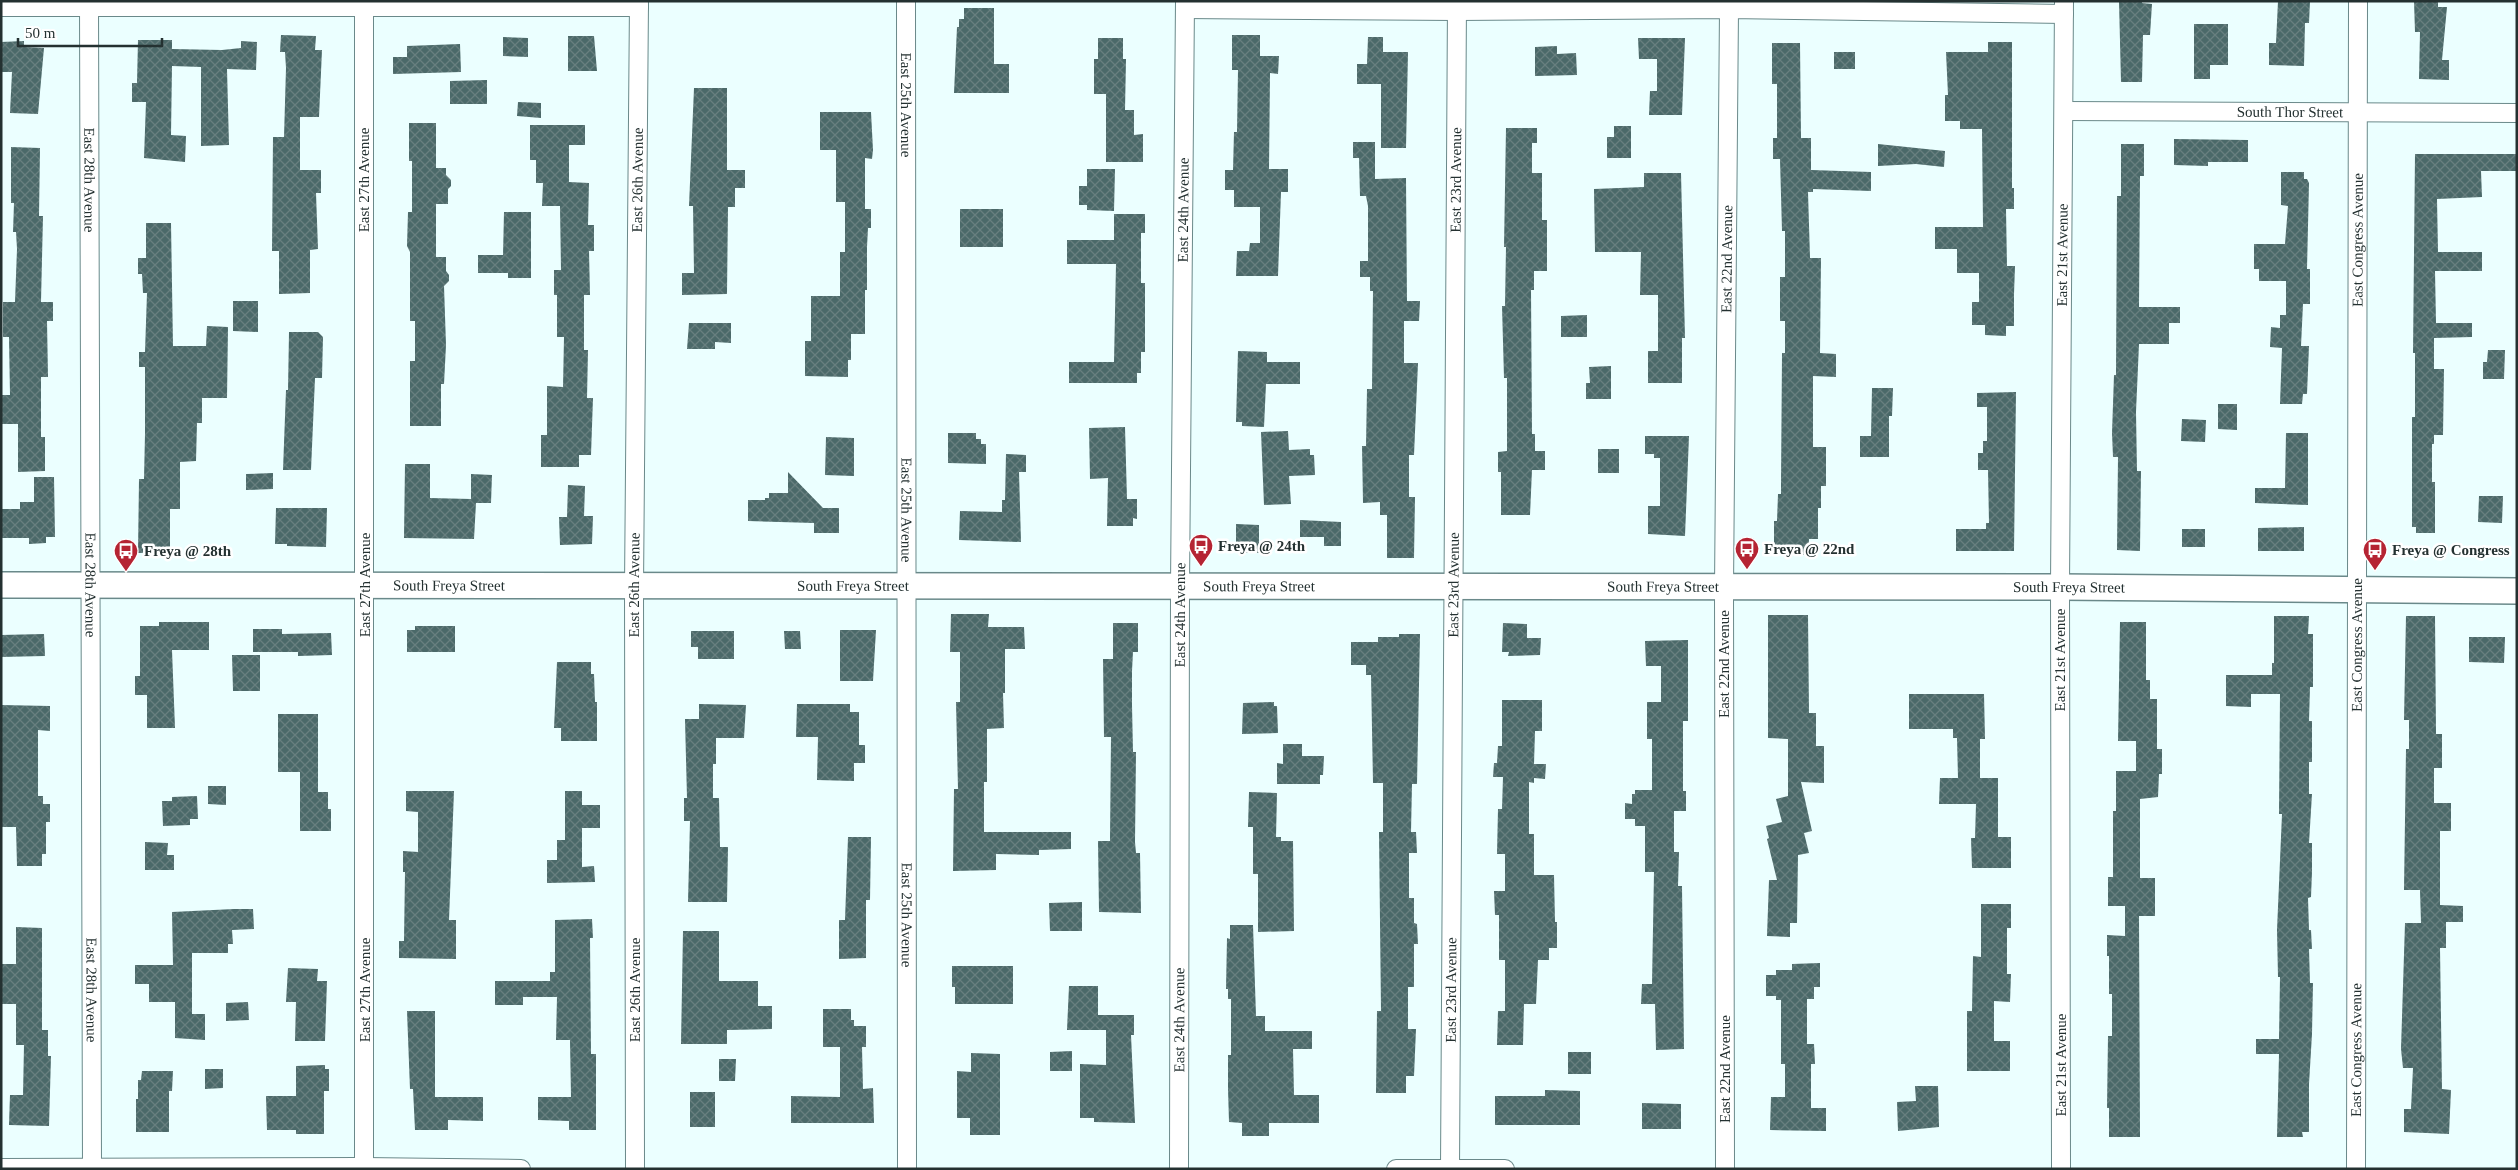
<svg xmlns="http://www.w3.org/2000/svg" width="2518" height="1170" viewBox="0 0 2518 1170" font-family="'Times New Roman',serif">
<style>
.building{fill:url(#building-cross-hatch)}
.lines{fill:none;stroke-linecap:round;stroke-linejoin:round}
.minor-casing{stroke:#6a898a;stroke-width:20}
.secondary-casing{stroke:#6a898a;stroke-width:28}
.minor{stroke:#fff;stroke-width:18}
.secondary{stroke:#fff;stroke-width:25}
.labels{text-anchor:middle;stroke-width:5;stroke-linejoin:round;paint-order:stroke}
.street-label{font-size:15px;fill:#243131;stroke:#fff}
.poi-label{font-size:15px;font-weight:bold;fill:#243131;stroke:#fff;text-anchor:start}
</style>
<defs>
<pattern id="building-cross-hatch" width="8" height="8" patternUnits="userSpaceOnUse" patternTransform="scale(1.25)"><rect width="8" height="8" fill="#4b6969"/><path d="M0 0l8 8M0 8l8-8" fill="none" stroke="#687f7f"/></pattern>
</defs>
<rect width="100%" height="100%" fill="#ebffff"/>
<path class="building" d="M2119,1H2142V3L2152,4L2150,35H2143L2142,82H2121Z
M2278,1H2310L2309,23H2305L2304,66L2269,65V43H2276Z
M2414,1H2438V7H2447L2442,60H2449V80L2419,79L2420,32H2415Z
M964,8H994V64H1009V93H954L957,27H959V19H964Z
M2194,24H2228V65H2210V79H2194Z
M281,35L316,36L315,50H322L319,117H300V170H321V193H316L318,249L310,250V293L279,294V251H272L273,137H284L286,68L285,52H280Z
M1232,35H1260V56H1279L1278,74L1270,73L1269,169H1288V192H1281L1278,276H1236L1237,251H1249L1250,243H1260V207H1234V190H1225V170H1233L1234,132H1237L1238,70H1232Z
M568,36H594L597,71H568Z
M503,37L528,38V57L503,56Z
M1368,37H1383V52H1408L1406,148H1381V84H1357V64H1367Z
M1098,38H1123V59H1126L1125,110H1134V135L1143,134V162H1106V94H1094V59H1098Z
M1638,38H1685L1682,115H1649L1650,91H1657V59H1639Z
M138,40H172V49L222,50L241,48V41L257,42L256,70L227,69L229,145L201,146V67L172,66L171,135L186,136L185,162L144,158L146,102H132V83H137Z
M24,41V47L44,48L38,114L10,113L12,72H1V42Z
M1988,42H2012V188H2014V209H2006L2007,266H2015L2014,294V326H2006V336L1985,335V325H1972V302H1979V273H1957V249H1935V227H1983L1982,129H1960V121H1945V95H1948L1946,52H1988Z
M1772,43H1800L1801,138H1811V170L1871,172V191L1813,189V192H1808L1810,258H1821L1820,353L1836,354V377L1813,376V447H1826V486H1821V508H1818V539H1809V555H1774V521H1777L1778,494H1781V485L1782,353H1785V321H1780V277H1785V231H1782L1780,159H1773V138H1777V84H1772Z
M460,44L461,72L393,74V57H407V46Z
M1557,46V54L1576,53L1577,75L1535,76V47Z
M1834,52H1855V69H1834Z
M487,80V104H450V81Z
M694,88H727V170H745V188H735V207H728L727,294L682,295V273H694L693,206H689Z
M518,102L541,103V118L517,116Z
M820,112H871L873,150L872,159L865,158V209H871V228H868L867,247V290H865V334H851V360H848V377L805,376V341H811V296H840V252H845V202H836V150H820Z
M409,123H436V168H446V175L451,180V186L448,189V204H436V257H446V271L449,275V281L444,286L446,345L444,384H441V426H410V361H415V321H410V252L407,246L408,212H412V161H409Z
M530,125H585V145H569V182L589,183L588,225H594V251H589L590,295H584V350H588L587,398H593L591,455H579V467H541V435H547V386L563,387L564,337H557V295H554V270H561L560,206H542L543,183H536V160H530Z
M1614,126H1631V158H1607V137H1614Z
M1506,128H1537V143H1532V173H1542V220H1547V271H1534V290H1531L1532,434H1535V451H1545V470H1532L1530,515H1501V472H1498V452L1507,451V378H1504L1502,306H1505L1506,247H1504Z
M2174,139L2248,140V162H2208V166L2174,165Z
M1353,142H1375V179L1406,178L1407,301H1420L1419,321H1404V363H1418L1414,455H1409V497H1415L1414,558H1387V515H1380V502L1363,503L1362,446H1366L1367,389H1372L1373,291H1370V277H1360V261H1368V206L1366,196H1360L1359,158H1353Z
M1878,144L1945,151L1944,167L1916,164L1878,166Z
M2121,144H2144V176H2140L2139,307H2180V323H2169V344H2139L2136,412L2137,471H2141L2140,551L2117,550L2118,457H2113L2112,433L2114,375H2116L2117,196H2121Z
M11,147L40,148L39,216H43L41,302H53V321H47L48,377H41V437H45V471L18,472V424H1V395H10L9,337H3V302H15L17,249L16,232H13L14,203H11Z
M2415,154H2517V171H2481L2482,197L2437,199L2438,252H2482V271H2435L2436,323H2472V337L2434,338V369H2444L2443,435H2434V444H2432V482H2435V533H2416V527H2412V417H2415V353H2413Z
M1087,169H1115L1114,211L1087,210V205H1079V186H1087Z
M2281,172H2304V179H2307L2309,183L2307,269H2310V304H2303L2301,346H2309L2307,394H2303L2302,404H2280L2282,348L2270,347L2271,327L2280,328V315H2286V281H2259V269H2254V244H2285L2288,206L2281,205Z
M1644,173H1681L1685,338H1682V383H1648V351H1658V295H1640L1641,252H1595L1594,189L1644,187Z
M960,209H1003V247H960Z
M504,212H531V278H508V273H478V255H503Z
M1114,214H1145V233H1141V283H1145V352H1141V373H1137V383H1069V362H1114L1116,264H1067V240H1114Z
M146,223H171L173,346H206L207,326L228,327L227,398H202V423H197L196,461L180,462V509H170V552L138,553L139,479H144L145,434V367H139V352H145L147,293H143L142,274H138V258H146Z
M233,301H258V332L233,331Z
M1587,315V337H1561V316Z
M689,323H731V343L715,342V349H687Z
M289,332H318L323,337L322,378H315L311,470H283L286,390H288Z
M2488,350H2505L2504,379H2483V362H2487Z
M1238,351L1267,352V362H1300V384H1266L1264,427L1242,426V422H1236Z
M1611,366V399H1586V383H1590L1589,367Z
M1872,388H1893L1892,416H1889V457H1860V436H1871Z
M2016,392L2014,551H1956V529H1986V523H1989L1988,470H1978V453H1983V441H1987V407H1977V393Z
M2218,404H2237V430L2218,429Z
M2182,419L2206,420L2205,442L2181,441Z
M1125,427L1127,499H1137V519L1133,518V526H1107L1108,478L1090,479L1089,428Z
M1288,431L1289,450L1310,449V455H1314L1315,475L1289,476L1291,504L1264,505L1261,432Z
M948,433H976V439H981V444H986V464L948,463Z
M2286,433H2308V505L2255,503V488H2285Z
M1645,436H1689L1685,536L1648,534V506H1660V458H1654V454H1645Z
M826,437L854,438V476L825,475Z
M1598,449H1619V473H1598Z
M1006,454L1026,455V472H1019L1021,542L959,540L960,511L1002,512V500H1005Z
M405,464H430V498L471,499V474L492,475L491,503H476L474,539L404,538Z
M788,472L823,508H839V533H814V523L748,521V500H765V498H769V493H788Z
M273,473V489L246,490V474Z
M34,477H54L55,537H46V543L29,544V538H1V509H20V502H34Z
M568,485L585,486L584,516H593L592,544L560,545L559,517H567Z
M2479,496H2503L2502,523L2478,522Z
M276,508H327L326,547L287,546V544H275Z
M1300,520L1341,522V546H1324V537H1300Z
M1236,524L1259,525V553H1236Z
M2304,527V551H2258V528Z
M2182,529H2205V547H2182Z
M951,614H989L988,627H1024L1025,649H1005V693H1003L1004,728L987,729V782H984V832H1071V849L1039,850V855L996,854V870L953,871L954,789H958L956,702H960V652H950Z
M1768,615H1808L1809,713H1816V746H1824V783L1801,782L1812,831L1804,833L1809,853L1798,855L1797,923H1790V937L1767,936L1769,880H1777L1767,839L1769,838L1766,826L1782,822L1776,799L1788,796V739L1768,738Z
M2274,616H2309L2308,634H2313V687H2310L2309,721H2312V762H2309V794H2312L2309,843H2312V872L2311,897L2308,898L2309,930H2311L2312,949H2309L2310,983H2313L2312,1034L2309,1084V1132H2302L2303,1137H2277L2279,1054H2256V1039H2279L2280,977H2278L2277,930L2282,814H2279L2280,694H2251V707L2226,706V675H2272V663H2274Z
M2406,616H2435L2436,734H2442V768H2434V803H2451V831H2440V905L2463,906V922H2446V948H2440L2442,1089L2451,1090L2449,1134L2404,1132V1109H2411L2413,1068H2403L2401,1049L2405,923H2421L2420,890H2404L2406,749H2409V720H2404Z
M159,622H209V650H172L175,728H147V695H135V676H140V626H159Z
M2120,622H2146V680H2150V699H2157V749H2162V774H2159L2158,797L2140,799V878H2155V916H2139L2140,1137H2109V1108H2107L2108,1036H2112V994H2109V956H2107V935L2125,936V906H2108V877H2113V811H2116V771H2136V741H2118Z
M1113,623H1138V652H1133L1132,671V705L1133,752H1136L1135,842L1136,853H1140L1141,913L1099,912L1098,841H1110L1111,737H1104L1103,659H1113Z
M1503,623L1527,624V638H1541L1540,655L1508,656L1509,652H1502Z
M415,626H455V652H407V630H415Z
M253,629H282V634L331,633L332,655L298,656V652H253Z
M840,630H876L873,681H840Z
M691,631H734V659H698V647H691Z
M784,631H800L801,649H785Z
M44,634L45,656L1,657V635Z
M1399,634H1420L1417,784H1412L1411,832H1416L1417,853H1409V898H1414V923L1417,924L1418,944H1414V987H1408V1029H1416L1414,1076H1406V1093H1376L1377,1011H1381L1379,832H1383V783H1373L1371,675H1366V665H1351V642H1378V637H1399Z
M2469,637H2505L2504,663L2469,662Z
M1688,640V721H1683V791H1686V811H1674V852H1679L1678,886H1682L1684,1049L1656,1050L1655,1004H1641L1642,984H1652L1654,872H1645V826H1635V819H1625V803L1632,804V794H1635V790H1652V739H1647V702H1661V666H1646L1645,641Z
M232,655H260V691H233Z
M557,662H591V674H594L595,702H597V741H561V728H554Z
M1909,694H1984L1985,739H1980V778H1998V837H2011V868H1972L1971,838H1975L1976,804H1939L1940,778H1958L1957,738H1953V729H1909Z
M1502,700H1542V731H1535L1534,764H1546L1545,779L1534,778V783L1529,782V834H1534V875H1554L1555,922H1557V948H1549V960H1538L1536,1004H1524L1523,1045H1497L1498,1011H1505V960H1499V915H1495L1494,891H1505V854H1497L1498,809H1502L1503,777H1493L1494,763H1497L1498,746H1502Z
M1274,702V706H1277L1278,733L1242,734L1243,703Z
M699,704L746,705L744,738H716V764H713V798H719L720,847H728L727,902H688L690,821H684V798H687L685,719H699Z
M797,704H850V712H859V745H865V763H854V781L817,780L818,737H796Z
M1,705L50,706V731L38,730V796H43V804H50V822H46V854H42V866H17L16,827H1Z
M278,714H318V792H328V809H331V831H300V772H278Z
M1283,744H1302V756H1324L1323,775H1320V784H1277V763L1283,764Z
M208,786H226V805L208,804Z
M406,791H454L449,920H456V959L399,958V941H404L405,872H403V851L418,852V812L406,811Z
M565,791H582V805H600V828H582V867L594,866L595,882L547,883V860H557V840H565Z
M1249,792L1277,793L1276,837H1281V841H1293L1294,931L1258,932V874H1253V827H1248Z
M197,796L198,819H190V825L163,826L162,801H172V797Z
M848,837H871L870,900H866V958L839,959V920H845Z
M145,842L168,843L167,855H174V870H145Z
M1082,902V931H1050L1049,903Z
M1981,904H2011V928H2007V974H2011L2010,1002L1994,1001V1041H2010V1071H1967V1011H1972L1973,956L1981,957Z
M234,909H253L254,929L232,930L233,944H228V953H192V1014H205V1040L175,1038V1002H149V984H135V965H173L172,912Z
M592,919L593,938H590L591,1054H596V1130H569V1121L538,1120V1097H571L570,1040H556L557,997H523V1005H495V981H550V972H555V920Z
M1230,925H1253L1256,1016H1265V1031H1312V1049H1293L1294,1095H1319V1123H1269V1136H1242V1123L1229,1122L1228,1089V1055H1231V999H1228V989H1226L1227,938L1230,939Z
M16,927L42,928V1030H48V1056H51L49,1126L9,1125L10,1095H23L24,1045H16V1004H1V964H16Z
M683,931H719V981H758V1006H772V1029L727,1030V1044H681Z
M1820,963V987H1814V999H1807V1044H1814L1815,1064H1811V1108H1826V1131L1770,1130L1771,1097H1785V1064H1781V1000H1776V996H1766V975H1776V970H1792V964Z
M952,966H1013V1004H955V987H952Z
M288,968L318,969L317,981H327L325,1041H295L296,1002H286Z
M1069,986H1098V1015H1134V1035H1131L1135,1123L1094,1122V1118H1080V1064L1106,1065V1030H1067Z
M248,1002L249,1020L226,1021V1003Z
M823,1009H851V1020H854V1026H866V1047H862L863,1089L873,1088L874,1123H791V1096L840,1097V1047H823Z
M407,1011H435V1097H483V1121L448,1120V1130H415L413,1089H410Z
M1072,1051V1071H1050V1052Z
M1568,1052H1591V1074H1568Z
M971,1053L1000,1054V1135H970V1118H957V1071L971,1072Z
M719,1059H736L735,1081H719Z
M325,1065V1069H329V1091H324V1134H296V1130H267L266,1096H296V1066Z
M205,1069H223V1088L205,1089Z
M142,1071H173L172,1091H169V1132H136V1099H138V1080H141Z
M1915,1086H1938L1939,1127L1898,1131L1897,1102L1916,1101Z
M1545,1090L1580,1091V1125H1495V1096H1545Z
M690,1092H715V1127H690Z
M1642,1103L1681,1104V1129H1642Z"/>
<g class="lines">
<defs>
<g id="minor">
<path id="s1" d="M89,1L92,1169"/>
<path d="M364,1V1169"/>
<path id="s2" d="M906,1L907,1169"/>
<path d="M1,7H639"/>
<path d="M1185,9L1457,11L1729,9L2064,14"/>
<path id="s3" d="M2064,111L2517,113"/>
<path d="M1,1168L364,1167L521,1169"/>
<path id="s4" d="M635,1169L634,587L639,1"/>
<path id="s5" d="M1179,1169L1180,587L1185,1"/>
<path d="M1396,1169H1505"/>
<path id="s6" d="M1450,1169L1457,1"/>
<path id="s7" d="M1725,1169L1724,588L1729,9"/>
<path id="s8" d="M2061,1169L2060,587L2064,1"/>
<path id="s9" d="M2356,1169L2358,1"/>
</g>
<g id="secondary">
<path id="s10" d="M1,585L2060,587L2517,591"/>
</g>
</defs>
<use href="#minor" class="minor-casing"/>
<use href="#secondary" class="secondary-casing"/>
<use href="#minor" class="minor"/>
<use href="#secondary" class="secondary"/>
</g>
<defs>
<symbol id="bus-pin" viewBox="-11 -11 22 30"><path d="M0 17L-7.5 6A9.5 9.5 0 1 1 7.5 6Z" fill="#b52433" stroke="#fff"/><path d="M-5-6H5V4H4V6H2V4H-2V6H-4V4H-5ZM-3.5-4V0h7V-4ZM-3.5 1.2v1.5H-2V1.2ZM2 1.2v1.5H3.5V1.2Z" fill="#fff"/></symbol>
</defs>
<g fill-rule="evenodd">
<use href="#bus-pin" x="1187" y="532" width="28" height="38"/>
<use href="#bus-pin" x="1733" y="535" width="28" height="38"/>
<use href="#bus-pin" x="2361" y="536" width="28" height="38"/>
<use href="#bus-pin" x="112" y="537" width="28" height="38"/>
</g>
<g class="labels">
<g class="street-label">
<text dy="5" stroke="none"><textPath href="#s2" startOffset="104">East 25th Avenue</textPath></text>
<text dy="5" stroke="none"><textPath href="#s3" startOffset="226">South Thor Street</textPath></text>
<text dy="5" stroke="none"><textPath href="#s1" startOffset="179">East 28th Avenue</textPath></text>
<text transform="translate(364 180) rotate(-90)" y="5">East 27th Avenue</text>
<text dy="5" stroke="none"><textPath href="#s4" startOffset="989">East 26th Avenue</textPath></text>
<text dy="5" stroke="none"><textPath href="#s6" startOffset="989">East 23rd Avenue</textPath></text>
<text dy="5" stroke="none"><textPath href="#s5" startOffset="959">East 24th Avenue</textPath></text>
<text dy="5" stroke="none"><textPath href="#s9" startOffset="929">East Congress Avenue</textPath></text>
<text dy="5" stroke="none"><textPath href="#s8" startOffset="914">East 21st Avenue</textPath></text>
<text dy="5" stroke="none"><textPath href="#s7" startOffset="910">East 22nd Avenue</textPath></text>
<text dy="5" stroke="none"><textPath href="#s2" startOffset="509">East 25th Avenue</textPath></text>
<text dy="5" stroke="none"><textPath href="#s1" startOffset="584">East 28th Avenue</textPath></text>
<text transform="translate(365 585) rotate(-90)" y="5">East 27th Avenue</text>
<text dy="5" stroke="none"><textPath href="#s4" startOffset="584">East 26th Avenue</textPath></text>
<text dy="5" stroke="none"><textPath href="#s6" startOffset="584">East 23rd Avenue</textPath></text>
<text dy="5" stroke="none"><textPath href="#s10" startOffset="448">South Freya Street</textPath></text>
<text dy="5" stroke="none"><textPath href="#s10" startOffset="852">South Freya Street</textPath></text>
<text dy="5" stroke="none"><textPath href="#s10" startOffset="1258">South Freya Street</textPath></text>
<text dy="5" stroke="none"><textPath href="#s10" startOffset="1662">South Freya Street</textPath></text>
<text dy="5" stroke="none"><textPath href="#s10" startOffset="2068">South Freya Street</textPath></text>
<text dy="5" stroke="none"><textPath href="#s5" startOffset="554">East 24th Avenue</textPath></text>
<text dy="5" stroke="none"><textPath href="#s9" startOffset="524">East Congress Avenue</textPath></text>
<text transform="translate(2060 660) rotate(-90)" y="5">East 21st Avenue</text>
<text transform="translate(1724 664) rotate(-90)" y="5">East 22nd Avenue</text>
<text dy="5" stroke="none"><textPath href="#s2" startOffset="914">East 25th Avenue</textPath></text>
<text dy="5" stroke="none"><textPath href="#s1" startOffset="989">East 28th Avenue</textPath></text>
<text transform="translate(365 990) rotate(-90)" y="5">East 27th Avenue</text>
<text transform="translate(635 990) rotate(-90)" y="5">East 26th Avenue</text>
<text dy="5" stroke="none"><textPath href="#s6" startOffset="179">East 23rd Avenue</textPath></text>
<text dy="5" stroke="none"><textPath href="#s5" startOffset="149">East 24th Avenue</textPath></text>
<text dy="5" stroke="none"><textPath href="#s9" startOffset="119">East Congress Avenue</textPath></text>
<text transform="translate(2061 1065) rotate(-90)" y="5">East 21st Avenue</text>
<text transform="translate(1725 1069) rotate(-90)" y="5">East 22nd Avenue</text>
</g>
<g class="poi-label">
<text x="1218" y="551">Freya @ 24th</text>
<text x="1764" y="554">Freya @ 22nd</text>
<text x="2392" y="555">Freya @ Congress</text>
<text x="144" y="556">Freya @ 28th</text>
</g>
</g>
<rect width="2518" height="1170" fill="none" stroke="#243131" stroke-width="5"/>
<path d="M18 38v8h144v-8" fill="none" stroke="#243131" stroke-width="2.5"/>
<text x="25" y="38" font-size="15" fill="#243131" stroke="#ffffff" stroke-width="4" paint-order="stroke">50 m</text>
</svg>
